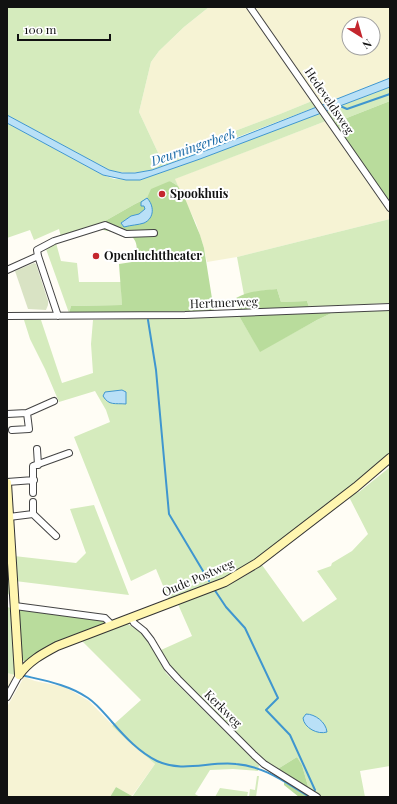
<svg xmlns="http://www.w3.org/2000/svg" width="397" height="804" viewBox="0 0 397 804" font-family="'Playfair Display',serif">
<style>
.farmland{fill:#f6f3d4;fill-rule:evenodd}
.green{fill:#d5ebbd;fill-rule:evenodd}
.forest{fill:#b9dc9c;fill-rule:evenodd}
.cemetery{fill:#d9e3c4}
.water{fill:#b9e0f7;stroke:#3f96cf}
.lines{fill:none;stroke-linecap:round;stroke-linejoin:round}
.stream{stroke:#3f96cf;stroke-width:2}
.street-casing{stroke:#444;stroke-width:8}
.secondary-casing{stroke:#333;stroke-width:10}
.street{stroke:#fff;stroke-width:6}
.secondary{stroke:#fff6b0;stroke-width:8}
.poi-dot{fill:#c4262e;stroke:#fff;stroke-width:1.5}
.labels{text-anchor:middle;stroke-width:4;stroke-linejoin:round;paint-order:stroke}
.street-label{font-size:12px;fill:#111;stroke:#fff}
.poi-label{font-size:12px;font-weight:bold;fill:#111;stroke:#fff;text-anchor:start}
.water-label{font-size:13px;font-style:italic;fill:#1768a6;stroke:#fff}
</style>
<rect width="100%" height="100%" fill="#fffdf5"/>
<path class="farmland" d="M209,7H246L312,101L280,114L161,159L139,112L151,62L159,51L184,27Z
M253,7H390V78L321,105ZM349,24H373V48H349Z
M326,121L390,212V219L237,257L207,262L204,248L196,223L174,179Z
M7,673L15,675L7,690Z
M24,677L35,681L65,687L89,701L127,740L155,764L132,796L116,787L110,797H7V707Z"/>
<path class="green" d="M7,7H209L184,27L159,51L151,62L139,112L161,159L280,114L312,101L316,107L152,170C137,173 124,174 109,170L7,115Z
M390,87V101L334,123L326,111Z
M320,113L326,121L175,179L178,186L170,181L147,198L135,204L98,225L61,237L59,229L34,240L30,230L7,238V123L103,175L114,179L140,180L200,159Z
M390,219V303L309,307L307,301L281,302L277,289L262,291L244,295L237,257Z
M56,243L61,261L77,263L79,282H121L122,305L71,306L69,313L46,249Z
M390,308V454L343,493L242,569L227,578L169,600L156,569L131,581L74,437L110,422L106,410L95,391L59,402L45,369L30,339L24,320L28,319L41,320L62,383L93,373L91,344L93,320L239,316L260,351L317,320L336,311ZM122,390L125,397L126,404L117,403L105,393Z
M390,467V766L360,771L365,797H322L309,790L302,765L297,757L276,770L259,758L169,667L161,650L192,636L177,602L229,584L245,576L262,565L303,622L337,599L317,571L331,566L332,563L352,551L368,534L348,495L359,492Z
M94,505L129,595L15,581L14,556L76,563L86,553L70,509Z
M7,534L11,595L7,594Z
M7,607L11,608L15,675L7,673Z
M126,623L142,632L150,640L166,673L259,765L258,771L233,769L210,770L195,794L200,797H132L155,764L127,740L112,726L141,700L80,639Z
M257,776H259L256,797H249L250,789L255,790Z
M220,788L248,792L247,797H215Z"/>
<path class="forest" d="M390,101V204L334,123Z
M170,181L178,186L186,201L200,235L204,248L214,311L69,313L71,306L122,305L119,264L132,262C138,255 139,242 131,236L99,229L98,225L135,204L147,198L151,189ZM150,202L146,222L124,227L121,223L131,216L139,214L146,209L144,206H141Z
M277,289L281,302L307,301L309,307L239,310L236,303V298C248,291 264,290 277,289Z
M336,311L317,320L260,352L239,316Z
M18,609L71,615L104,621L105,622L104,625L76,634L56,643L25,662L22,659Z
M297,757L302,765L309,790L276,770Z
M284,782L310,797H299L284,785Z
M116,787L132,796L110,797Z"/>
<path class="cemetery" d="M34,263L36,264L48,301V305L46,310L28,309L15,271Z"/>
<path class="water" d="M390,78V87L200,159L140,180H126L103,175L7,123V115L109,170L122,173H135L152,170L213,148Z
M147,198C154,205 155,218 144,223C138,225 131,225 124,227L121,223L131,216L139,214L145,209L144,206H141V202Z
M122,390L126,392V404C115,403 109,406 103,396L105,392Z
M306,714C315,714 326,722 327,732C318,735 304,728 303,718Z"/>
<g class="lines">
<path class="stream" d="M338,105L347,109L390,94
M148,320L156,370L169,514L209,581
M214,589L226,607L245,628L278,698L266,710L290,735L315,790
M25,676C47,681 69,685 88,698C97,704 104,713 112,722C125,737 139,752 157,761C182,773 210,761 236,764C264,766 286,783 310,797"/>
<defs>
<path id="street" d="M250,7L390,208
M38,256L58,316
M7,270L38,256L37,250L54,241L105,225L126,234L154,233
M7,316L185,315L390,307
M7,414L27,413L54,401
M12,430L29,429L27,413
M37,449L38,465
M7,482L34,480
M33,493V466L69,453
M33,514V502
M9,517L33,514L56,536
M15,606L105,618L112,625
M131,618L134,623L144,631L151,640L167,667L178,679L254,755L264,764L317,797
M7,697L19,675"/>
<path id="secondary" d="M7,483L19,675
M19,675C29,661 42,654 57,646L225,582L257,563L356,487L390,458"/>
</defs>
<use href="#street" class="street-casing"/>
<use href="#secondary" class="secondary-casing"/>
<use href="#street" class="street"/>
<use href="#secondary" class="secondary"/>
</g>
<g class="poi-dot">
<circle cx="162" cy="194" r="4"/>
<circle cx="96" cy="256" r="4"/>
</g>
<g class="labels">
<g class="street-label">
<text transform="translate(329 101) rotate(56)" y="4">Hedeveldsweg</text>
<text transform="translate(224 303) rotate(-2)" y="4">Hertmerweg</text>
<text transform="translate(198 578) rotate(-23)" y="4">Oude Postweg</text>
<text transform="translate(223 709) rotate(45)" y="4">Kerkweg</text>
</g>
<g class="poi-label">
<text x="170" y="198">Spookhuis</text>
<text x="104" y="260">Openluchttheater</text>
</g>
<g class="water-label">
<text transform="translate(193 147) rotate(-19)" y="5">Deurningerbeek</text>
</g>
</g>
<rect width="397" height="804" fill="none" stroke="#111111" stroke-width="16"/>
<g transform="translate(361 36) rotate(143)"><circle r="19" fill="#ffffff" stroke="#a0a0a0"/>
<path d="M0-3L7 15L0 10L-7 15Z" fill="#c4262e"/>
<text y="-6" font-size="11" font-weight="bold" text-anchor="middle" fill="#111111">N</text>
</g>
<path d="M18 34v6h92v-6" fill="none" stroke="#111111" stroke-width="2"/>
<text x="24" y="34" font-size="12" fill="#111111" stroke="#ffffff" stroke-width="3" paint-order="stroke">100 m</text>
</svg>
